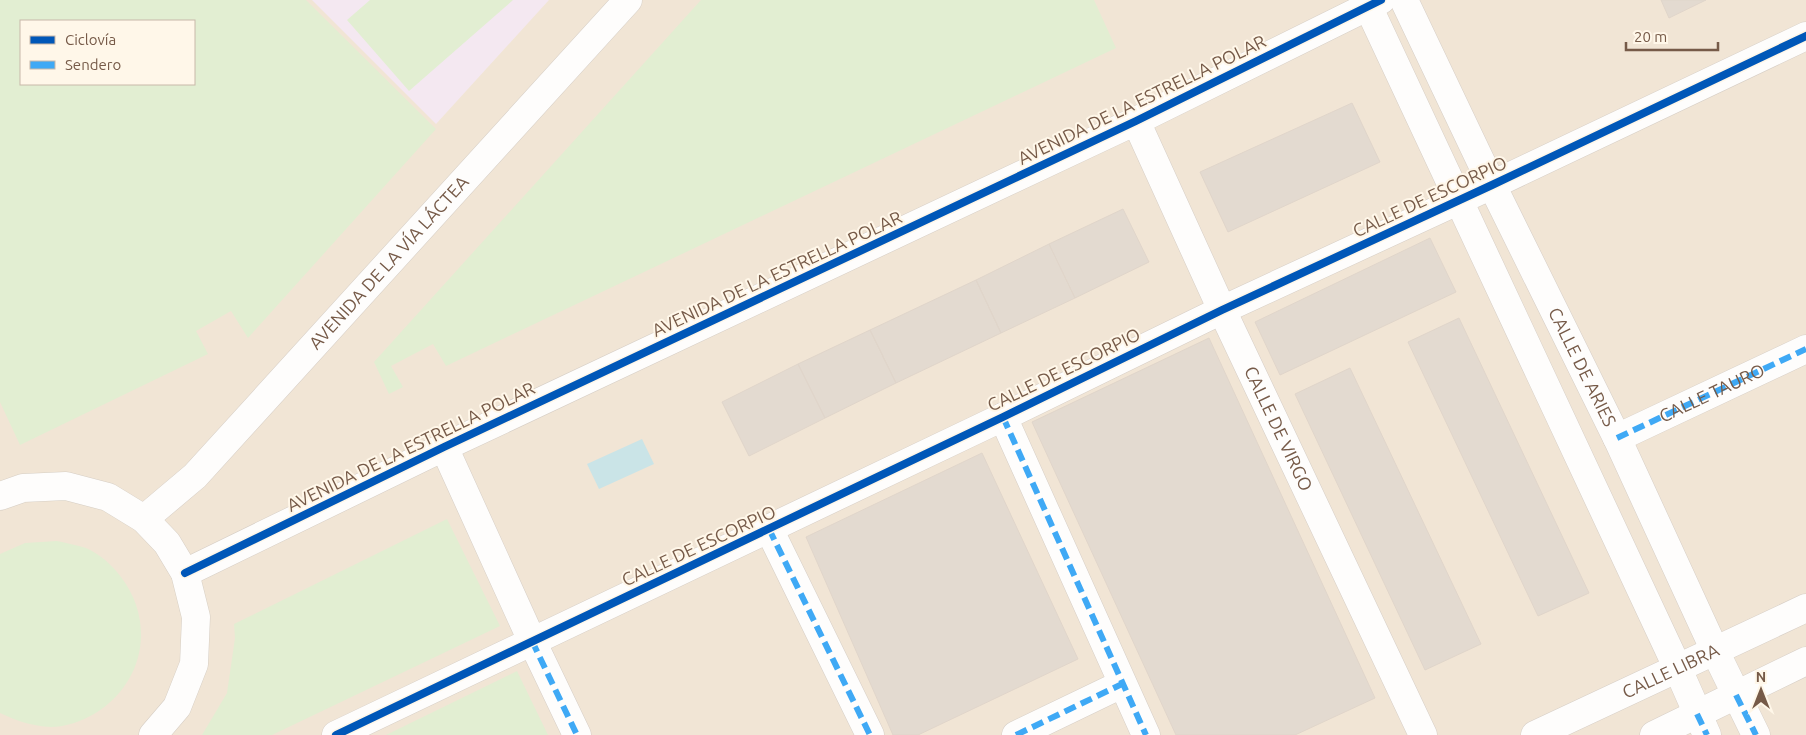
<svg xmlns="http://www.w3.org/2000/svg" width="1806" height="735" viewBox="0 0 1806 735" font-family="Ubuntu,sans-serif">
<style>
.residential{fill:#f1e5d5;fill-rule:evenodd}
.education{fill:#f4e8f1}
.green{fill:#e2eed2;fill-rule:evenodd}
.water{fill:#cae4e7}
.building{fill:#e3dad0;stroke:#e0d5ca}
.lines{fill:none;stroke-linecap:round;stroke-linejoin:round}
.street-casing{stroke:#d6cec6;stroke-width:29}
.secondary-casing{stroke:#d6cec4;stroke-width:29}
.street{stroke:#fefdfc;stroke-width:28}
.secondary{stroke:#fefdfc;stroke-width:28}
.quiet{stroke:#3fa9f5;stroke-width:6;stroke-dasharray:12 6;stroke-linecap:butt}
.cycleway-casing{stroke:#fff7e9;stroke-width:11}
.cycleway{stroke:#0057b8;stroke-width:8}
.labels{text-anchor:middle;stroke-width:4;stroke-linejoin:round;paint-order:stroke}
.street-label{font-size:18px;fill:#765a48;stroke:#fff7e9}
</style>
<rect width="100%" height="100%" fill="#f7f2e8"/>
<path class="residential" d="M0,0H1806V735H0ZM21,21H194V84H21Z"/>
<path class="education" d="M312,0H549L436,124Z"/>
<path class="green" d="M0,0H306L436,129L248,338L231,311L196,331L208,354L20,445L0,402ZM21,21H194V84H21Z
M370,0H513L409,91L347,20Z
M701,0H1094L1116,48L446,366L433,344L391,366L403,387L389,394L374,362Z
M447,519L500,626L272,735H202L227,693L235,638L234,624Z
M57,541C66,543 77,545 86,548C100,554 112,565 121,577C156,623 144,684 94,714C82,721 65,727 51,727C32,726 17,721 0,713V554L25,543Z
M517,671L548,735H386Z"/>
<path class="water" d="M642,439L654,464L599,489L587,464Z"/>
<path class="building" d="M1661,0H1706L1669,18Z
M1352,103L1380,162L1228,232L1200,172Z
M1123,209L1149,262L1075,298L1049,244Z
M1430,238L1456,292L1280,375L1255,322Z
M1049,244L1075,298L1001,333L976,280Z
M976,280L1001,333L896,383L870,330Z
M1459,318L1589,593L1538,616L1408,342Z
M870,330L896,383L825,418L798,364Z
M1209,338L1375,698L1295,735H1176L1032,422Z
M798,364L825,418L749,456L722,402Z
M1350,368L1481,644L1425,670L1295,394Z
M982,453L1078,659L918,735H893L806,537Z"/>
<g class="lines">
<defs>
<g id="street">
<path id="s1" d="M1404,0L1492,185L1617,438L1715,651L1756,735"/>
<path d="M1368,6L1678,669L1707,735"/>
<path id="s2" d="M1136,121L1222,310L1423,735"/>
<path d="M1003,417L1146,735"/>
<path d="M1617,438L1806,349"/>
<path d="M444,447L532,641L577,735"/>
<path id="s3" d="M144,519L195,476L628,0"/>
<path d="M769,529L870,735"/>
<path d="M185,573L444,447L1136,121L1381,0"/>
<path d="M336,735L1003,417L1222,310L1492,185L1806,36"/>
<path d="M1016,735L1122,684"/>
<path id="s4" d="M1535,735L1806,608"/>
<path d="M1654,735L1806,661"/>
</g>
<path id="secondary" d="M0,496L23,488L66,486L108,497L144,519L167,543L185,573L196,617L194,664L177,707L153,735"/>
</defs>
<use href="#street" class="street-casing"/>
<use href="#secondary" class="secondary-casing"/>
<use href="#street" class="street"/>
<use href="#secondary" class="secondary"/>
<g class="quiet">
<path d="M1003,417L1146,735"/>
<path id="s5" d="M1617,438L1806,349"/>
<path d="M769,529L870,735"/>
<path d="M532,641L577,735"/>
<path d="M1736,695L1756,735"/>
<path d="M1697,714L1707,735"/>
<path d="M1016,735L1122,684"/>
</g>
<defs>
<path id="cycleway" d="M185,573L444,447L1136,121L1381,0
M336,735L1003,417L1222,310L1492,185L1806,36"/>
</defs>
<use href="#cycleway" class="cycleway-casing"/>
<use href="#cycleway" class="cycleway"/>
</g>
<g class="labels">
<g class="street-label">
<text transform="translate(1142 100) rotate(-26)" y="6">AVENIDA DE LA ESTRELLA POLAR</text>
<text transform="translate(1430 197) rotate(-25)" y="6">CALLE DE ESCORPIO</text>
<text dy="6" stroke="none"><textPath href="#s3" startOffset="355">AVENIDA DE LA VÍA LÁCTEA</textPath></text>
<text transform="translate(777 274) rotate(-25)" y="6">AVENIDA DE LA ESTRELLA POLAR</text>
<text dy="6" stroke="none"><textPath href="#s1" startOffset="408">CALLE DE ARIES</textPath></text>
<text transform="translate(1064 370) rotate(-26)" y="6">CALLE DE ESCORPIO</text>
<text dy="6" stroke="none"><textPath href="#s5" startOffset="105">CALLE TAURO</textPath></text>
<text dy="6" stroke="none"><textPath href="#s2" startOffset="339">CALLE DE VIRGO</textPath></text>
<text transform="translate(411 447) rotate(-26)" y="6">AVENIDA DE LA ESTRELLA POLAR</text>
<text transform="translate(699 546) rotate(-25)" y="6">CALLE DE ESCORPIO</text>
<text dy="6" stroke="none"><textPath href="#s4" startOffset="150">CALLE LIBRA</textPath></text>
</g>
</g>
<rect x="20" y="20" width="175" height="65" fill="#fff7e9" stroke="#c8b8a9"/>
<rect x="30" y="36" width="25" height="8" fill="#0057b8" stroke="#c8b8a9"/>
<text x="65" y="45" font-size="15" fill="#765a48">Ciclovía</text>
<rect x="30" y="61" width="25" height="8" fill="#3fa9f5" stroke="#c8b8a9"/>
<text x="65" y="70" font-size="15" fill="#765a48">Sendero</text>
<g transform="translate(1761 690)" stroke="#fff7e9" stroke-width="4" paint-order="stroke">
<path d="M0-4L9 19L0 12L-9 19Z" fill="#765a48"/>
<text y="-8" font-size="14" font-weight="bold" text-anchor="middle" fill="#765a48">N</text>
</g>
<path d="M1626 42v8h92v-8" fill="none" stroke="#765a48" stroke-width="2.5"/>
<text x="1634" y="42" font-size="15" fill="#765a48" stroke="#fff7e9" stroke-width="4" paint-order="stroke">20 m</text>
</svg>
